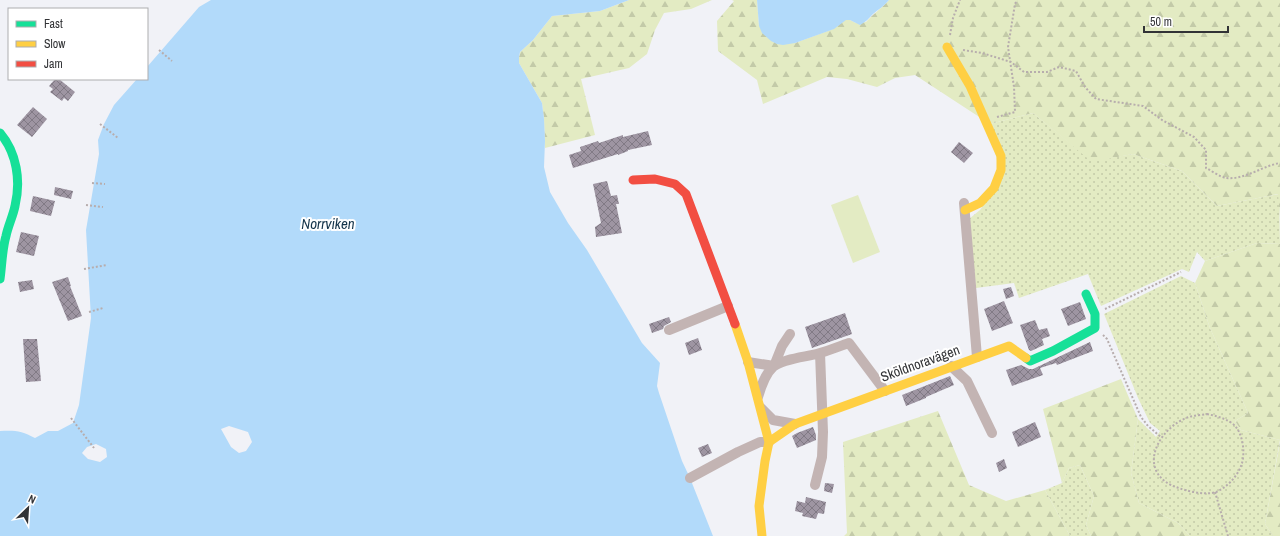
<svg xmlns="http://www.w3.org/2000/svg" width="1280" height="536" viewBox="0 0 1280 536" font-family="'Archivo Narrow',sans-serif">
<style>
.grass{fill:url(#grass-dots)}
.forest{fill:url(#forest-firs)}
.garden{fill:#e3ebc3}
.water{fill:#b2dafa;fill-rule:evenodd}
.building{fill:url(#building-cross-hatch)}
.lines{fill:none;stroke-linecap:round;stroke-linejoin:round}
.path{stroke:#b7adad;stroke-width:2;stroke-dasharray:2 2;stroke-linecap:butt}
.street{stroke:#c3b4b3;stroke-width:10}
.fast{stroke:#16e098;stroke-width:9}
.slow{stroke:#ffcf43;stroke-width:9}
.jam{stroke:#f24e42;stroke-width:9}
.labels{text-anchor:middle;stroke-width:4;stroke-linejoin:round;paint-order:stroke}
.street-label{font-size:14px;fill:#323336;stroke:#fff}
.water-label{font-size:15px;font-style:italic;fill:#14344a;stroke:#fff}
</style>
<defs>
<pattern id="grass-dots" width="8" height="8" patternUnits="userSpaceOnUse"><rect width="8" height="8" fill="#e3ebc3"/><path d="M2 2h.1M6 6h.1" fill="none" stroke="#c3caa8" stroke-width="1.8" stroke-linecap="round"/></pattern>
<pattern id="forest-firs" width="22" height="20" patternUnits="userSpaceOnUse"><rect width="22" height="20" fill="#e3ebc3"/><path d="M5 1l3.5 6h-7zM16 11l3.5 6h-7z" fill="#c3caa8"/></pattern>
<pattern id="building-cross-hatch" width="8" height="8" patternUnits="userSpaceOnUse"><rect width="8" height="8" fill="#9e95a2"/><path d="M0 0l8 8M0 8l8-8" fill="none" stroke="#817a85"/></pattern>
</defs>
<rect width="100%" height="100%" fill="#f1f2f7"/>
<path class="grass" d="M1033,113L1092,161L1133,154L1182,171L1217,206L1279,194L1280,244L1257,243L1205,261L1197,252L1189,272L1182,269L1101,306L1088,274L1019,298L1014,283L976,288L969,219L980,210L1001,182L990,124Z
M1181,276L1195,283L1210,328L1248,413L1235,421L1241,430L1280,440L1265,524L1273,536H1190L1178,523L1139,503L1131,473L1138,419L1156,437L1160,431L1150,423L1138,398L1104,314Z
M1080,465L1094,496L1086,525L1091,536H1070L1045,490L1062,483L1069,468Z"/>
<path class="forest" d="M629,0H712L691,9L664,13L655,30L647,54L629,68L581,79L595,135L545,148L544,119L542,103L519,63V57L520,52L533,40L552,16L600,11Z
M732,0H757L759,26L795,43L833,29L846,19L850,20L856,23L866,22C873,14 882,8 889,0H1280V218L1278,194L1217,206L1182,171L1133,154L1092,162L1033,113L990,124L915,75L895,78L877,87L847,79L827,77L763,104L757,80L718,51L717,21L734,1Z
M1257,243L1280,244V440L1241,430L1235,421L1248,413L1210,328L1195,283L1205,261Z
M1121,379L1138,419L1131,473L1139,503L1178,523L1190,536H1091L1086,525L1094,496L1080,465L1069,468L1062,483L1043,409Z
M938,411L969,485L1006,501L1045,490L1070,536H844L847,533L843,442Z
M1280,442V536H1273L1265,524Z"/>
<path class="garden" d="M858,195L880,252L853,263L831,205Z"/>
<path class="water" d="M211,0H629L600,11L552,16L533,40L520,52L519,57V63L542,103L544,119L545,141L544,167L550,192L568,223L587,250L642,343L660,363L657,386L659,393L682,461L690,478L713,536H0V431C15,430 22,431 35,438L48,431H58L73,423L79,405L91,318L86,230L99,154L98,140L104,124L114,105L137,79H147V67L199,7ZM229,426L248,432L252,442L246,451L239,453L231,447L221,429ZM96,444L106,449L107,457L100,462L88,459L82,453L87,447Z
M757,0H889C884,6 879,9 873,14C869,18 866,22 860,25L850,20H846L834,29L795,43L783,45L777,44L771,41L762,33L759,26Z"/>
<path class="building" d="M55,79H59L75,92L68,101L64,98L62,101L50,92L53,89L49,86Z
M33,107L47,119L32,137L17,125Z
M648,131L652,145L628,150V151L618,155V154L573,168L569,155L581,151L580,147L598,141L599,143L623,135V137Z
M959,142L973,153L964,163L951,152Z
M607,181L611,196L617,195L619,204H616L622,233L596,237L595,227L601,223L593,184Z
M55,187L73,191L71,199L54,195Z
M33,196L55,201L51,216L30,211Z
M21,232L39,236L34,256L16,252Z
M68,277L71,286H70L82,316L68,321L52,282Z
M32,280L34,289L20,292L18,282Z
M1011,287L1014,296L1006,299L1003,289Z
M1004,301L1013,323L992,331L984,309Z
M1080,302L1086,319L1068,326L1061,309Z
M845,313L852,334L812,348L805,327Z
M669,317L671,322L664,326L663,329L652,333L649,324Z
M1035,320L1039,330L1047,328L1050,336L1042,339L1044,345L1031,351L1029,350L1020,325Z
M698,338L702,350L689,355L685,343Z
M23,339H37L41,381L26,382Z
M1090,342L1093,351L1057,365L1056,363L1040,368L1043,375L1012,386L1006,370L1021,365L1029,369H1033Z
M950,376L954,385L926,397V398L906,406L902,395Z
M1035,422L1041,437L1018,447L1012,432Z
M813,427L816,435V440L797,448L792,436L797,433Z
M708,444L712,453L702,457L698,448Z
M1004,459L1007,468L999,472L996,463Z
M825,483L834,484L832,493L824,491Z
M806,497L826,502L824,514L818,513L816,519L802,516L803,513L795,511L797,501L805,503Z"/>
<g class="lines">
<path class="path" d="M950,35L953,18L960,0
M159,50L172,61
M963,50L982,53L1011,62L1024,72H1047L1059,67L1076,71L1085,87L1096,99L1143,106L1162,120L1194,137L1206,150V168C1212,171 1220,177 1226,178C1245,180 1262,166 1280,163
M997,117L1015,112L1014,87L1008,47L1015,4L1017,0
M100,124L118,138
M92,183L105,184
M86,205L103,207
M84,269L107,265
M1105,309L1181,272
M89,312L103,308
M1103,335L1107,339L1141,417L1148,426L1161,437
M1207,414C1216,416 1225,418 1233,424C1243,432 1246,454 1241,466C1237,477 1226,488 1216,492C1204,496 1182,490 1171,485C1136,467 1161,426 1189,417C1195,415 1202,415 1207,414Z
M71,418L94,448
M1215,492L1228,536"/>
<path class="street" d="M964,203L977,357
M669,330L728,306
M748,362L774,366L782,346L790,334
M951,366L967,381L992,433
M758,397C761,387 765,374 773,367C784,358 807,357 820,353C830,350 840,346 849,343L885,391
M761,408L773,420L795,424
M690,478L738,452L760,442H769
M815,485L822,457L823,432L820,353"/>
<path class="fast" d="M0,133C17,153 21,181 15,206C13,216 8,226 6,236C2,250 2,265 0,279
M1026,358L1030,361L1053,351L1095,328V314L1086,294"/>
<path class="slow" d="M947,47L970,86L1001,156V170L994,188L980,203L965,210
M735,324L748,362L769,442L765,461L759,506L762,536
M769,442L795,424L1009,346L1026,358"/>
<path class="jam" d="M633,180L655,179L675,184L686,194L735,324"/>
</g>
<g class="labels">
<g class="street-label">
<text transform="translate(920 363) rotate(-20)" y="5">Sköldnoravägen</text>
</g>
<g class="water-label">
<text x="328" y="229">Norrviken</text>
</g>
</g>
<rect x="8" y="8" width="140" height="72" fill="#ffffff" stroke="#adadaf"/>
<rect x="16" y="21" width="20" height="6" fill="#16e098" stroke="#adadaf"/>
<text x="44" y="28" font-size="12" fill="#323336">Fast</text>
<rect x="16" y="41" width="20" height="6" fill="#ffcf43" stroke="#adadaf"/>
<text x="44" y="48" font-size="12" fill="#323336">Slow</text>
<rect x="16" y="61" width="20" height="6" fill="#f24e42" stroke="#adadaf"/>
<text x="44" y="68" font-size="12" fill="#323336">Jam</text>
<g transform="translate(28 508) rotate(25)" stroke="#ffffff" stroke-width="3" paint-order="stroke">
<path d="M0-3L7 15L0 10L-7 15Z" fill="#323336"/>
<text y="-6" font-size="11" font-weight="bold" text-anchor="middle" fill="#323336">N</text>
</g>
<path d="M1144 26v6h84v-6" fill="none" stroke="#323336" stroke-width="2"/>
<text x="1150" y="26" font-size="12" fill="#323336" stroke="#ffffff" stroke-width="3" paint-order="stroke">50 m</text>
</svg>
